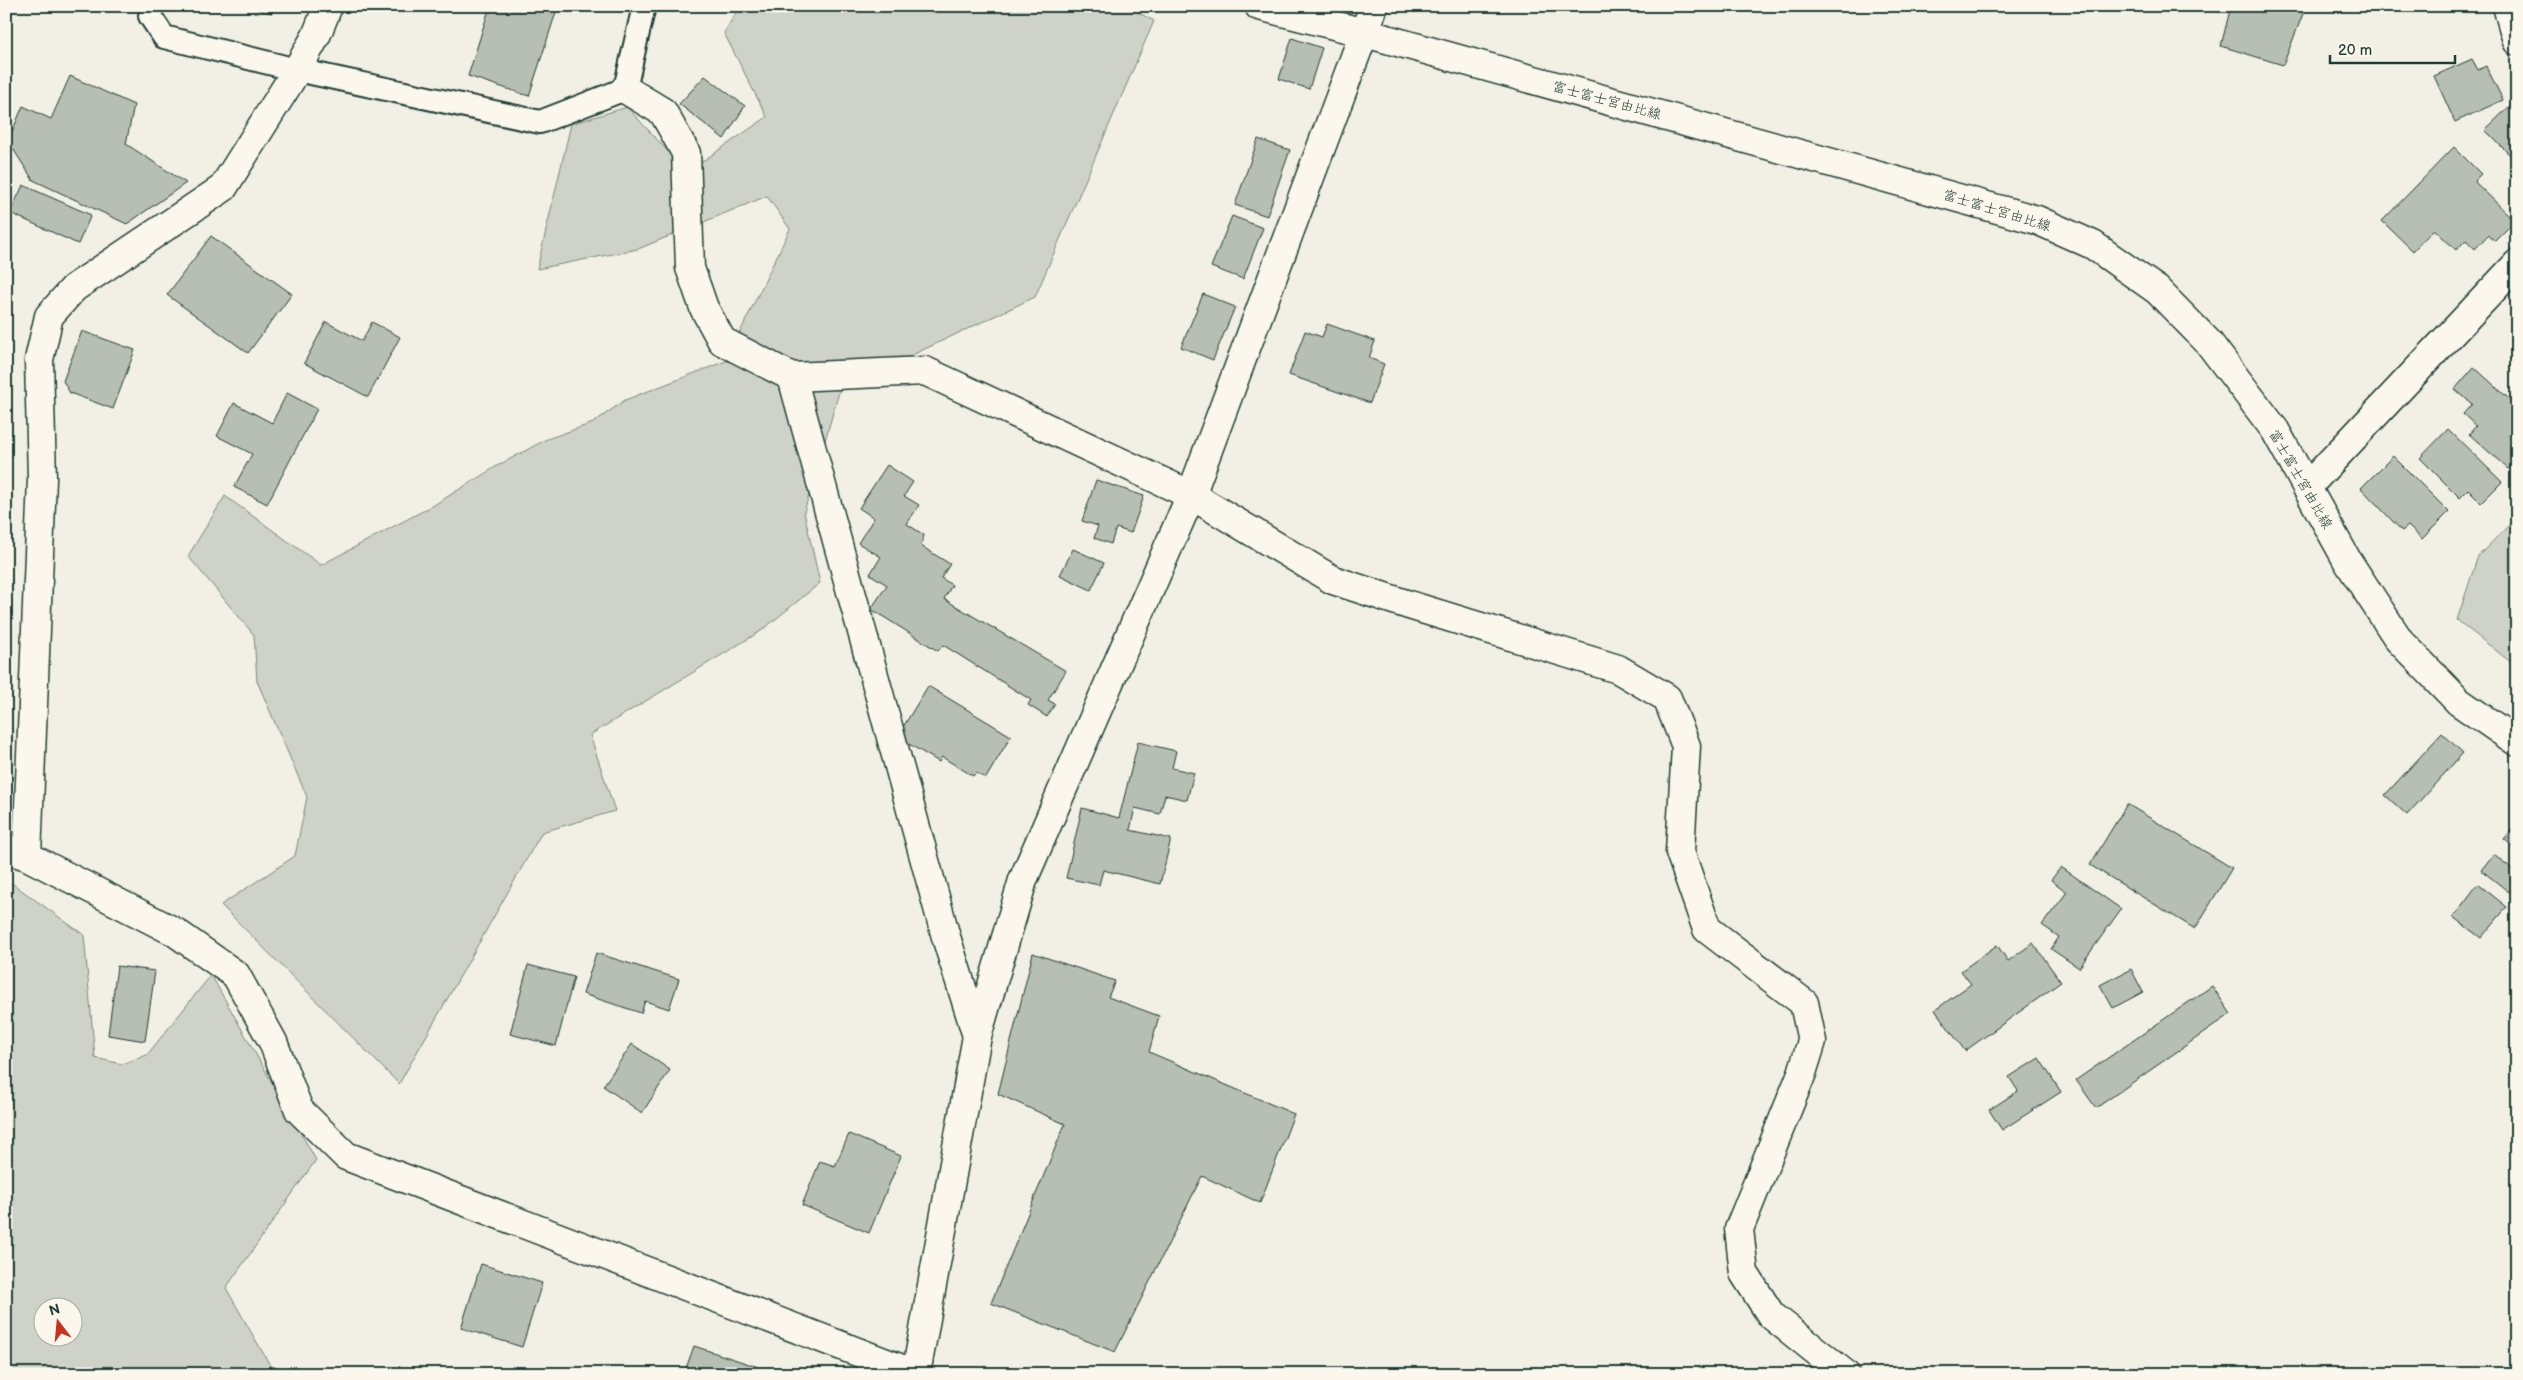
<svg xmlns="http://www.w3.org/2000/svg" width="2523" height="1380" viewBox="0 0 2523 1380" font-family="'Balsamiq Sans','Klee One',sans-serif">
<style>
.green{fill:#cfd2c8;stroke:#77887e;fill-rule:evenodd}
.building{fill:#b7beb3;stroke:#1f3d34}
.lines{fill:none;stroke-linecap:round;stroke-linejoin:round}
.lane-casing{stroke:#1f3d34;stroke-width:26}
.street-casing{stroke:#1f3d34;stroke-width:31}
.secondary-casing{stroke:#1f3d34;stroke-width:31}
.primary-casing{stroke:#1f3d34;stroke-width:31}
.lane{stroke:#fbf7ec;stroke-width:22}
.street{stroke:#fbf7ec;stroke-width:28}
.secondary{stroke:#fbf7ec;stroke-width:28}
.primary{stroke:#fbf7ec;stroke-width:28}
.labels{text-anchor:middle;stroke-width:4.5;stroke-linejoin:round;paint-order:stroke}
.street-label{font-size:14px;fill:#1f3d34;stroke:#fbf7ec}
</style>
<rect width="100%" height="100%" fill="#f2f0e5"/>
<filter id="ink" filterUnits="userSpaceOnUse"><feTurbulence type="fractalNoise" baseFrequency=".02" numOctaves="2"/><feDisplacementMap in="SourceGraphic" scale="10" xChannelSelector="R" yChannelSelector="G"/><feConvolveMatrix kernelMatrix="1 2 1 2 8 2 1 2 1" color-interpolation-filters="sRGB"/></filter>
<g filter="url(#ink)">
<path class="green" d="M740,6H1126L1154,21L1035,297L840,389L804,512L820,583L761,631L590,735L615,811L542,832L399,1084L221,905L295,856L307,797L257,681L254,635L188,556L225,496L321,565L434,505L497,466L547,439L593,423L625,400L726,361L790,229L767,196L638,249L537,269L571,124L627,107L687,172L767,117L724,33Z
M2517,517V667L2457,620L2478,556Z
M6,879L84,935L95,1058L122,1064L147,1055L211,975L316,1160L226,1288L275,1374H6ZM42,1308H72V1338H42Z"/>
<path class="building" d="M241,6H274L272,13Z
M490,6H558L529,96L468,76Z
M2231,6H2306L2283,65L2221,46Z
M1292,38L1322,48L1309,89L1279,79Z
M2472,59L2478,70L2486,66L2503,100L2455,122L2434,76Z
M70,76L134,105L126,144L186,183L127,224L33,180L8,141L23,106L51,119Z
M705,76L745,106L724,139L679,104Z
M2517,99V162L2485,130Z
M1258,139L1290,150L1267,216L1235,205Z
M2454,147L2481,174L2474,181L2515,221L2495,241L2488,235L2475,249L2466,240L2456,250L2434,229L2413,251L2382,221Z
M23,185L91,215L78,244L10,213Z
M1232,216L1263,228L1243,279L1211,267Z
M211,236L292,294L248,353L167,295Z
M1203,294L1235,307L1213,360L1181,347Z
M326,322L362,341L372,322L400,337L368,397L304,363Z
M1327,324L1375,341L1369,358L1384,364L1370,403L1289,375L1305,331L1322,337Z
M82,331L135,350L113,409L70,393L63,381Z
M2474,367L2517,406V460L2508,469L2469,434L2476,426L2463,414L2472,404L2455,389Z
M287,393L317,409L267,504L234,487L252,454L217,436L234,403L272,423Z
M2448,429L2502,482L2481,503L2468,490L2460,498L2420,458Z
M2393,456L2449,512L2422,539L2408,526L2402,531L2361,488Z
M887,465L913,482L904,496L919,505L907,524L924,535L921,546L950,564L941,578L952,585L944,599L1066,671L1048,700L1055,704L1047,717L1028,705L1031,700L943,645L938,651L871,609L887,585L870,574L881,557L858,543L874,518L859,508Z
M1096,480L1144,496L1131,533L1116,528L1111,544L1094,538L1098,526L1082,521Z
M1073,549L1104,563L1091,590L1060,575Z
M928,686L1011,736L986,778L976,773L973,776L942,757L939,762L897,737Z
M2442,733L2463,753L2407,815L2385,795Z
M1138,742L1176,751L1172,768L1194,773L1187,800L1165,795L1160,814L1135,808L1130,830L1171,839L1160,884L1103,870L1099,885L1066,878L1082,808L1119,818Z
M2127,804L2232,868L2195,929L2090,865Z
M2517,824V850L2504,839Z
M2494,854L2517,873V882L2509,892L2481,870Z
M2061,867L2121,909L2079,968L2051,949L2059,937L2042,925L2067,892L2051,880Z
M2478,884L2507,907L2481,938L2453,917Z
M2033,943L2061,982L1965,1051L1935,1010L1971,984L1961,971L1997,945L2008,961Z
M596,953L679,979L669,1009L645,1001L641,1013L583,994Z
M1033,953L1115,981L1108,997L1159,1016L1149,1052L1294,1114L1260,1203L1202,1176L1115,1352L991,1303L1065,1124L998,1094Z
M528,965L574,977L556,1046L510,1034Z
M117,966L155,971L145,1041L108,1035Z
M2131,969L2143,992L2113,1008L2100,985Z
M2212,986L2231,1014L2096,1108L2076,1080Z
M632,1044L670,1070L642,1113L603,1086Z
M2039,1058L2061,1092L2002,1130L1989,1110L2018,1091L2009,1077Z
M849,1134L901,1156L869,1233L802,1205L820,1161L835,1166Z
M481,1264L542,1283L522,1347L461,1328Z
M694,1346L758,1367L755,1374H684Z"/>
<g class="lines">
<defs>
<path id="lane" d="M152,6L150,16L164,37L297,70L540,122L625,89L644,6"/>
<path id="street" d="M2507,6L2517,41
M625,89L663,112L686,153L690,268L704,308L722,341L792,377L925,371L1191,495L1333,580L1409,605L1618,669L1667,698L1686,746L1680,852L1707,929L1804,1003L1812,1041L1802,1073L1739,1229L1744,1273L1771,1315L1845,1374
M792,377L946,937L977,1036
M2307,487L2517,264
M6,849L27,856L175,932L236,975L273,1042L299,1110L346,1156L915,1374
M27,856L42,479L39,360L49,316L74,288L223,188L297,70L316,36L328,6"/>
<path id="secondary" d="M916,1374L977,1036L1023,880L1191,495L1374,6"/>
<path id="primary" d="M1259,6L1365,33L2037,220L2093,245L2157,290L2209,343L2275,430L2347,560L2399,640L2459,702L2517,742"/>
</defs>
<use href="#lane" class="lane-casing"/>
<use href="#street" class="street-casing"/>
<use href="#secondary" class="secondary-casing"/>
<use href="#primary" class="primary-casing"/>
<use href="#lane" class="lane"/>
<use href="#street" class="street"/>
<use href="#secondary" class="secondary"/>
<use href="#primary" class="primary"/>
</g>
</g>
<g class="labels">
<g class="street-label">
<text transform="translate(1607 100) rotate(15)" y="5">富士富士宮由比線</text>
<text transform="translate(1997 210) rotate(17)" y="5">富士富士宮由比線</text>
<text transform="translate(2301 479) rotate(60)" y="5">富士富士宮由比線</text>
</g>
</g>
<rect width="2523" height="1380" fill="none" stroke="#fbf7ec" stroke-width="25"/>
<rect x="12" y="12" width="2498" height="1355" fill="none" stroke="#1f3d34" stroke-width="2" filter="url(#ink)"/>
<g transform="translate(58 1322) rotate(344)"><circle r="24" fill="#fbf7ec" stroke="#a3ada2"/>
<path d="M0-4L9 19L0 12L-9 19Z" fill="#c8321e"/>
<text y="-8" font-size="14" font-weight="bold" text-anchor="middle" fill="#1f3d34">N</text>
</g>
<path d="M2330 55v8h125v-8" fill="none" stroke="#1f3d34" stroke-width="2.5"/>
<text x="2338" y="55" font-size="15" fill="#1f3d34" stroke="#fbf7ec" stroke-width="4" paint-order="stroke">20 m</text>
</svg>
